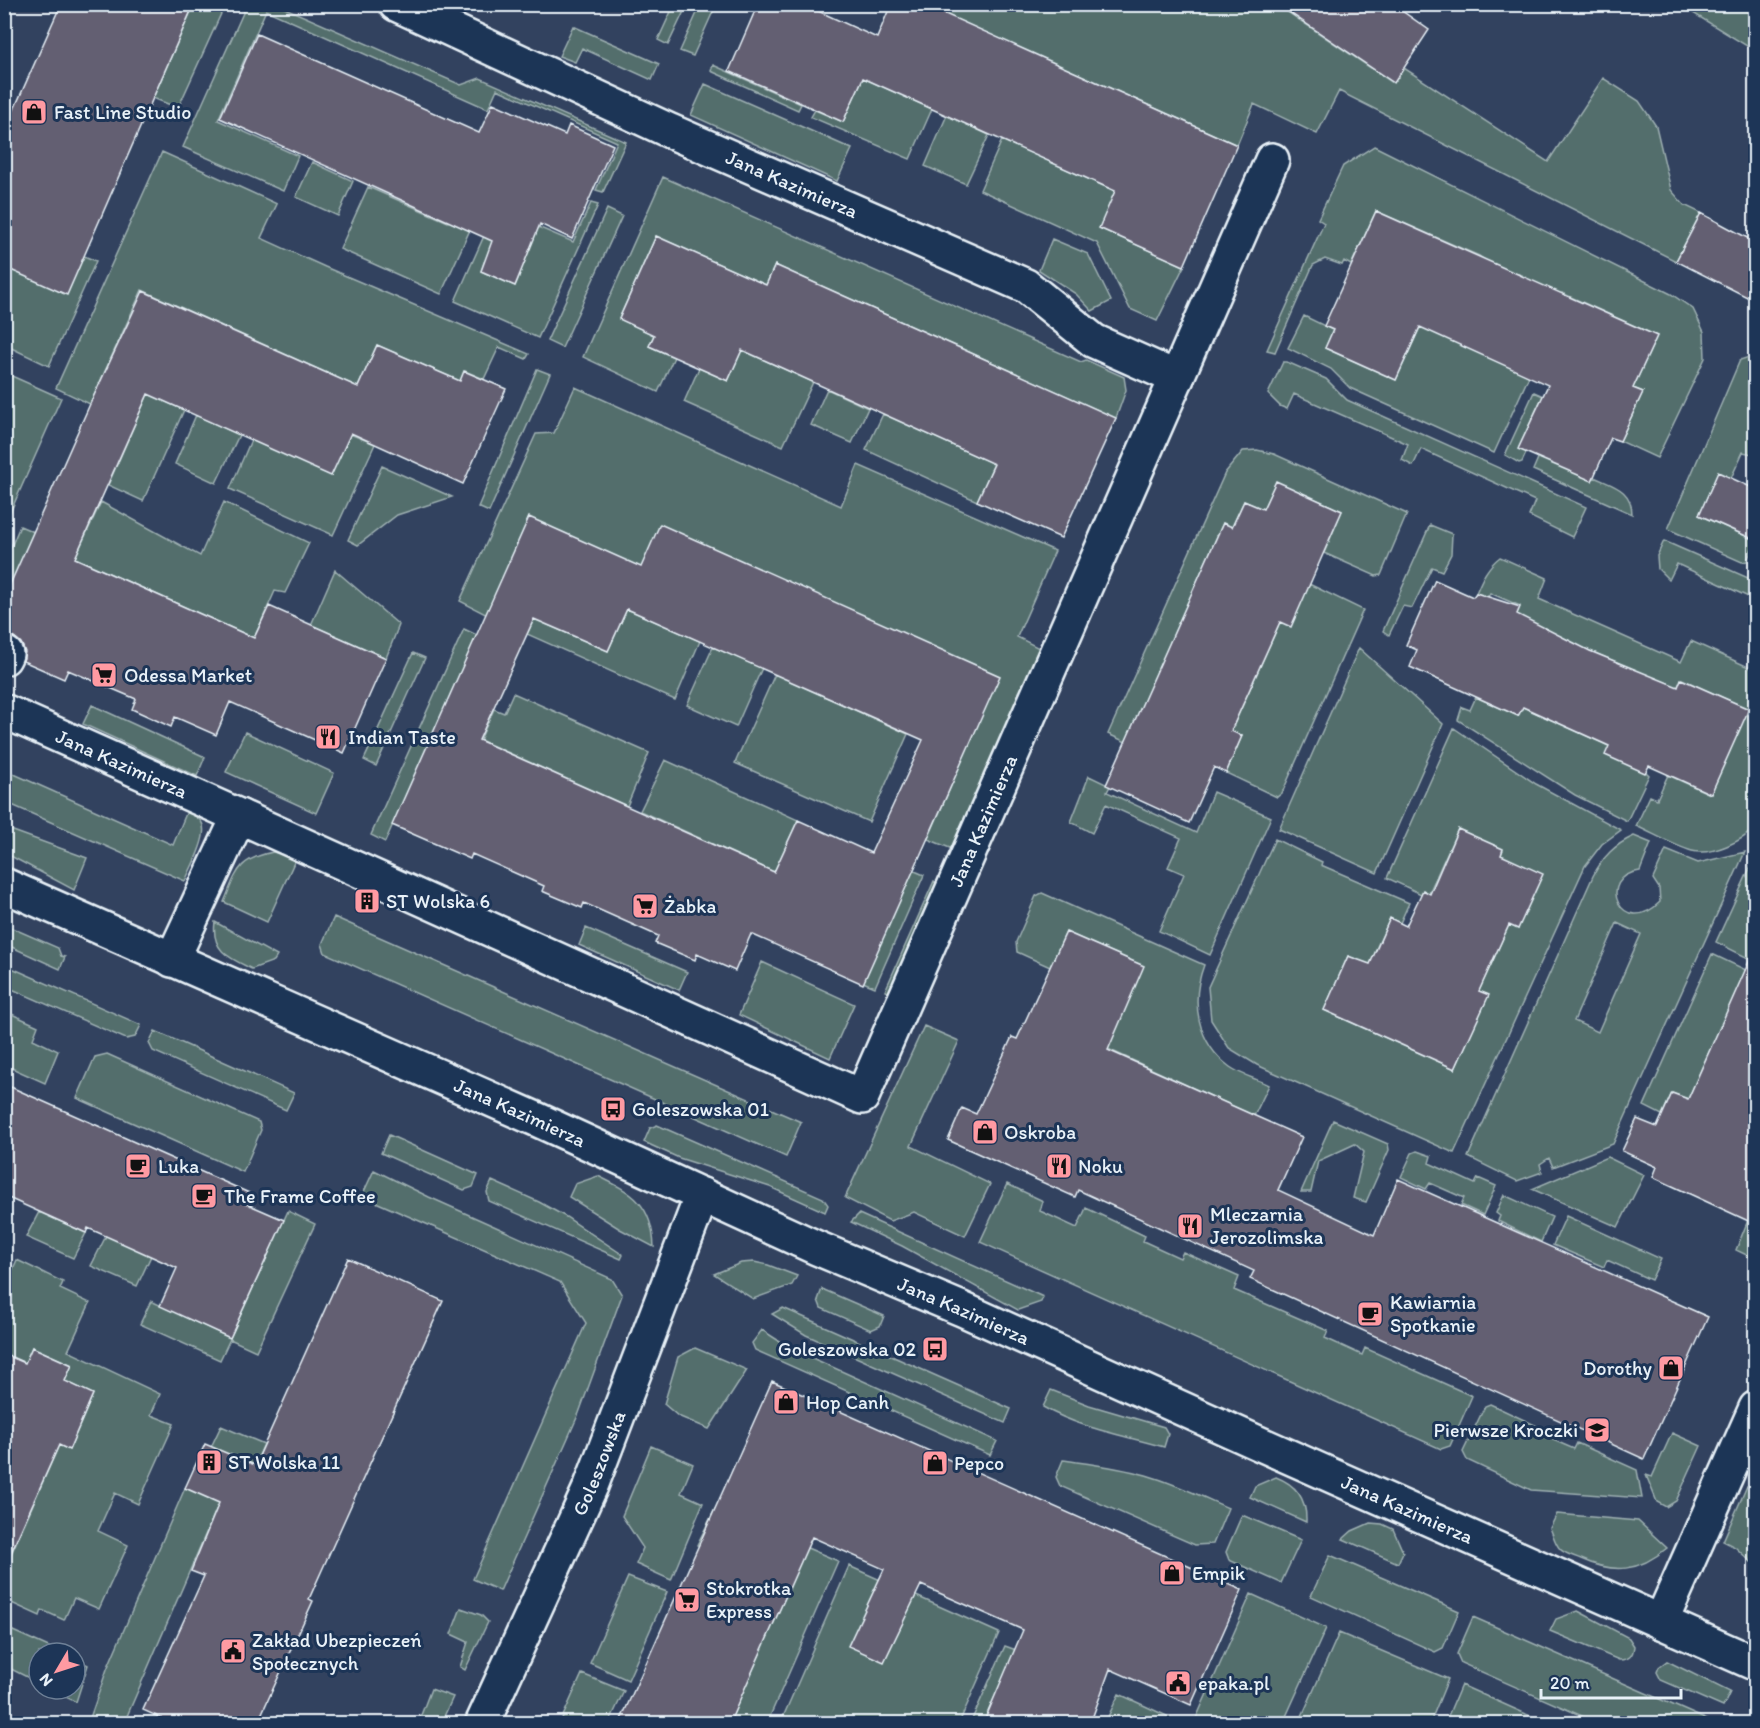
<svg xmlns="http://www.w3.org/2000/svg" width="1760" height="1728" viewBox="0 0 1760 1728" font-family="Itim,sans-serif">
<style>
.green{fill:#536e6c;stroke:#9eb0b2;stroke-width:1.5;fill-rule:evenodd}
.building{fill:#645f72;stroke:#e8f1f8;stroke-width:1.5;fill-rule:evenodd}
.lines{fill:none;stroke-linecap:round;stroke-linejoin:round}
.street-casing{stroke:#e8f1f8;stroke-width:38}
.secondary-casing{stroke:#e8f1f8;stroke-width:38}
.street{stroke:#1d3557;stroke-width:33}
.secondary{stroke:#1d3557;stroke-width:33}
.labels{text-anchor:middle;stroke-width:6;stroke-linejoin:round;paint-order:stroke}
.poi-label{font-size:20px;fill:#e8f1f8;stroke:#1d3557;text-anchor:start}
.street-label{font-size:20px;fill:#e8f1f8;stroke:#1d3557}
</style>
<rect width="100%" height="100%" fill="#32425f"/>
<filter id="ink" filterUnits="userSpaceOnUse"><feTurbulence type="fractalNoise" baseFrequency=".0167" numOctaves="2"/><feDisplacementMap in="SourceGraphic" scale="12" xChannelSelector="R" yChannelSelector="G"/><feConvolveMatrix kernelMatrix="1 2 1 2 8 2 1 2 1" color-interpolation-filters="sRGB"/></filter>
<g filter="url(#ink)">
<path class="green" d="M247,4L278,5L461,85L480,78L626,142L603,192L596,190L617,142L497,89L488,109L266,10L218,120L298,156L283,191L183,147Z
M701,4L716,5L693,56L680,51Z
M935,4L1277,5L1393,83L1404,68L1548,162L1603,78L1639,101L1656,126L1671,190L1684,205L1701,213L1676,261L1339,91L1317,134L1254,104L1237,145L933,9Z
M191,5H225L178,108L153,98L193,7Z
M674,5H687L668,45L658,40Z
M1680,5H1755V51Z
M573,26L659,64L652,80L582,48L575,62L559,56Z
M713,65L801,104L798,110L711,71Z
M863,78L932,109L910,159L811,117L815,110L843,122Z
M705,84L852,149L837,181L691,115Z
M947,115L989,135L966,184L925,166Z
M1002,140L1115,191L1100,228L1184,266L1157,321L1130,309L1097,243L980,190Z
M1374,146L1671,294L1693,309L1704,332L1705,358L1657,458L1620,441L1643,392L1633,388L1657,336L1562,293L1558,300L1519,283L1522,275L1518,274L1515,281L1479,256L1376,211L1351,265L1344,261L1342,265L1325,259L1313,265L1275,352L1267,350L1324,223L1318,219L1343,166Z
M162,152L277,204L261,238L325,267L529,354L526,359L499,347L484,379L465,371L460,381L377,345L358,387L142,290L90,404L56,388Z
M312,162L353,181L338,216L296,197Z
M663,177L1081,362L1086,360L1124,377L1126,390L1116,418L775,265L766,285L656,236L619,319L654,335L649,346L674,357L658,392L583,357Z
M368,187L448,222L462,193L482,203L441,294L340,249Z
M591,203L598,205L538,338L455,301L496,209L573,242ZM484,262L519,277L515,286L481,271Z
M607,209L622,216L562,348L547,341Z
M1052,239L1088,254L1111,301L1092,311L1076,294L1039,270Z
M84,256L96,261L49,366L5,345V267Z
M1304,316L1333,330L1325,348L1396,380L1422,323L1529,376L1494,453L1350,388L1331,369L1288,348Z
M742,350L813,382L783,446L684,402L699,368L728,381Z
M1755,355V446L1752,454L1743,452L1731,478L1718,473L1699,515L1755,540L1747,561L1742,562L1668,529L1740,360Z
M1283,362H1287L1326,379L1347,400L1586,507L1572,537L1529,516L1535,501L1421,449L1413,466L1402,460L1408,444L1294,394L1287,409L1280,406L1268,394Z
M537,369L550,374L489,512L478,507Z
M5,373L61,398L5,524Z
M575,387L841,506L858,465L1055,551L1017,637L1045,651L957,851L928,839L963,758L641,567L495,619L460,601L536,434L554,433Z
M827,389L868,408L852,443L811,425Z
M1534,392L1552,400L1540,402L1519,447L1527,451L1522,462L1519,463L1505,455Z
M148,394L184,410L143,501L108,485Z
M883,414L994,464L977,501L866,450Z
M196,415L239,435L216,483L175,464Z
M350,434L375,444L333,535L230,489L251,440Z
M1257,450L1274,454L1407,514L1381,575L1376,576L1324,553L1342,511L1276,482L1263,509L1244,501L1232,527L1223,523L1126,742L1108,734L1225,473L1243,451Z
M1539,456L1592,480L1594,477C1613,486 1632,489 1632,514L1533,470Z
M382,466L452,497L397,515L358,545L348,540Z
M101,502L200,556L224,502L309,543L285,593L275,591L254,638L75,558Z
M1430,525L1452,534L1451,554L1442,571L1432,567L1412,608L1403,606L1389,635L1383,631Z
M20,526L34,532L5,598V561Z
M1664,541L1755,581V600L1677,564L1669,580L1658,569L1657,556Z
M1500,557L1547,578L1539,599L1681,662L1691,641L1755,670L1756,826C1744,841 1711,856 1692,851C1674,846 1654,834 1636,826L1650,796L1657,799L1668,775L1710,794L1748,709L1682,679L1677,688L1576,645V644L1568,640L1516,616L1520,606L1490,593L1485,603L1476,593C1482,579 1487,567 1500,557Z
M335,570L399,625L386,658L311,625Z
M1309,584L1363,610L1282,793L1277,797L1226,773L1242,736L1231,731L1280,622Z
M627,609L700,641L675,700L527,634L534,619L608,651Z
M464,629L477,635L385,842L371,835Z
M713,647L762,668L736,727L687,705Z
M1359,648L1443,724L1377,873L1279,829Z
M413,653L425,658L376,766L364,760Z
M775,674L908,734L869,822L735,763Z
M513,693L649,753L627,806L480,740L494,709L504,713Z
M1476,697L1518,716L1523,707L1609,746L1646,772L1649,775L1627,821L1575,795L1458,720L1462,707L1470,710Z
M92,705L205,757L197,776L83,724Z
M1454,728L1536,784L1621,830L1602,844L1585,866L1454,1153L1257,1065L1229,1048L1211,1020L1208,987L1275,839L1322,862L1321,865L1409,903L1400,923L1390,919L1376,949L1378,969L1348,956L1324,1010L1455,1069L1488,995L1479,991L1509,925L1518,929L1501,855L1503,850L1458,829L1429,893L1423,890L1421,894L1387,878Z
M245,732L334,773L316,813L226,772Z
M665,760L798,820L774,872L640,811Z
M5,770L173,845L187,811C192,814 199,817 202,823C209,835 191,868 185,881L5,802Z
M1089,776L1110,786L1107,792L1196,833L1213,792L1271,817L1210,955L1159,931L1184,874L1168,867L1181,838L1106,804L1092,833L1071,822Z
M5,828L87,858L74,890L5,853Z
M1634,836L1651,843L1640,871C1594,877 1622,940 1660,902L1659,888L1653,879L1666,850L1698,863L1745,852L1613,1144L1553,1167L1549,1158L1540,1164L1542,1172L1517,1181L1468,1157L1593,876C1603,857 1614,845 1634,836ZM1617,923L1641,934L1598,1032L1574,1021Z
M273,852L296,858L267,922L224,902C237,871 238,859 273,852Z
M1755,857L1756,948L1750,959L1716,942Z
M910,869L924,875L875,987L863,982Z
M934,881L940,884L891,994L885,991Z
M1042,893L1204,965C1190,1002 1197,1043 1230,1067C1241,1075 1257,1079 1269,1085L1254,1116L1097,1044L1143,966L1066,932L1050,967L1017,952L1016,942L1036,896Z
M334,917L801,1122L786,1157L325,953L322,944Z
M215,922L277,956L274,961L252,969C229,958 211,951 215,922Z
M5,925L58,948L61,956L65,957L60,969L5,944Z
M586,928L687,972L679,990L579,945Z
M1712,954L1746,970L1688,1099L1672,1093L1662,1115L1644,1106Z
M762,962L854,1004L830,1058L739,1015Z
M5,965L141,1025L135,1037L126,1039L5,986Z
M5,1011L38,1026L33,1039L58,1051L45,1083L5,1065Z
M924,1026L959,1041L911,1146L990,1184L965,1236L914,1212L890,1221L845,1198Z
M155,1031L294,1093L286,1110L153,1051L149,1043Z
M107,1054L259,1122L261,1130L243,1172L77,1098L95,1057Z
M1333,1120L1388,1144L1389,1150L1366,1202L1353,1198L1364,1152L1355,1144L1318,1161L1311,1192H1301Z
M657,1125L823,1198L828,1205L825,1212L770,1187L679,1158L644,1142L650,1128Z
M389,1135L478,1175L473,1187L464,1190L381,1153Z
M1417,1151L1431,1156L1429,1163L1475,1184L1478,1178L1496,1186L1483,1215L1461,1205L1464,1198L1430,1183L1426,1189L1401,1177L1412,1153Z
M1607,1157L1644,1175L1618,1227L1532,1189Z
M374,1170L429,1197L612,1279L622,1295L579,1413L500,1591L473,1579L586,1323L560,1282L362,1196Z
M598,1176C633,1193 652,1204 654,1247L620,1229L569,1197L575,1184Z
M492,1181L539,1202L566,1217L623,1255L621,1259L489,1201L487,1192Z
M1007,1184L1043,1201L1040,1211L1077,1228L1086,1208L1145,1236L1143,1241L1180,1258L1183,1252L1239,1277L1234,1290L1328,1331L1325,1338L1362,1355L1365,1348L1472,1396L1450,1446L1441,1449L980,1242Z
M1504,1195L1552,1217L1541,1242L1498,1221L1500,1216L1496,1213Z
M1755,1203V1259L1736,1250Z
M288,1211L315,1224L256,1351L230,1339L220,1360L140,1324L151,1301L230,1338Z
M39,1212L86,1233L73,1258L26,1237Z
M859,1214L1043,1297L1041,1302L1018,1310L902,1246L851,1222Z
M1566,1216L1661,1259L1651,1280L1607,1260L1604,1267L1553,1245Z
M106,1236L156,1245L137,1286L91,1266Z
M17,1260L63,1282L60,1289L90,1303L68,1351L160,1394L151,1415L174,1424L138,1504L115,1493L98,1531L128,1545L99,1609L74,1598L64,1620L42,1610L40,1616L5,1600V1568L59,1445L69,1450L93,1394L65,1381L72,1365L32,1347L25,1363L5,1354V1286Z
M754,1262L768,1265L797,1276L792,1285L753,1299L714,1274L741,1263Z
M822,1289L884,1316L880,1326L871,1330L821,1308L818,1300Z
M783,1308L1011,1409L1005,1423L806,1335L772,1314Z
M762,1330L790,1348L997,1441L990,1455L755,1350L752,1343Z
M695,1348L747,1370L709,1429L678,1416L664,1404L678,1357Z
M1051,1390L1089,1405L1164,1427L1168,1434L1164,1447C1123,1435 1081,1429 1043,1407Z
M1490,1404L1539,1427L1537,1433L1574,1449L1577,1443L1637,1470L1642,1498L1531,1490L1467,1460L1463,1452L1485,1406Z
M221,1426L264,1444L232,1516L216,1510L124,1723H101L90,1718L107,1669L185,1488L211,1447Z
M1672,1433L1701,1446L1676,1501L1666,1507L1657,1502L1646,1475L1652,1477Z
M651,1446L693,1464L681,1493L703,1503L671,1580L636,1564L643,1548L622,1516Z
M1063,1460C1091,1464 1119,1467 1146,1475C1174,1483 1201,1496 1228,1508L1213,1544L1195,1545L1060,1486L1056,1477Z
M1276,1477C1297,1485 1307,1499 1306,1522L1250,1497L1255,1486Z
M1747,1486L1755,1490V1553L1751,1562L1735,1547L1723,1541Z
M715,1509L838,1561L767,1723H729L790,1586L697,1545Z
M1557,1514L1638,1521L1667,1548C1639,1572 1614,1574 1581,1559C1575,1556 1564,1554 1560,1549C1555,1544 1553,1534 1550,1528Z
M1242,1515L1301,1540L1281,1583L1229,1560L1226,1552Z
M1370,1523L1382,1524L1393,1529L1403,1552L1398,1563L1343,1539L1352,1531Z
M1330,1555L1459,1611L1443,1648L1435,1652L1311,1596Z
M849,1566L999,1633L959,1723L780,1724Z
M628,1577L667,1592L628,1680L590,1663Z
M1251,1594L1326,1628L1283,1723H1194Z
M461,1608L481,1615L488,1622L465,1670L460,1667L468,1642L451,1634Z
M1578,1611L1629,1638L1634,1646C1633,1656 1629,1660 1619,1660L1550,1631L1556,1619Z
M1473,1617L1714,1723H1598L1461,1663L1457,1654Z
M4,1627L62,1653H39V1683L5,1666Z
M1339,1633L1448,1679L1430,1723H1299Z
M1005,1646L1016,1650L983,1723L970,1724Z
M75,1659L88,1665L76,1702L50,1689H75Z
M1667,1661L1730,1692L1723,1707L1661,1680L1657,1672L1659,1667Z
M582,1674L624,1691L609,1723H560Z
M1461,1685L1546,1723H1445Z
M431,1689L453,1697L441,1723H418Z
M1119,1694L1182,1723H1105Z"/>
<path class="building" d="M61,4H194L67,295L4,267V132Z
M758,4H803L877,38L891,4H923L1237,145L1184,266L1099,228L1115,191L863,78L843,122L729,71Z
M1277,4H1392L1429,30L1394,83Z
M257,34L479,133L493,103L565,135L569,125L613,145L572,239L540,224L515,286L481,271L492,241L220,118Z
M1376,211L1657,336L1633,388L1643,392L1620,441L1611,438L1592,481L1518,449L1548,385L1420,327L1396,380L1325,348L1333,330L1324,326Z
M1701,213L1755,242V301L1676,261Z
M656,236L766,285L775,265L1116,418L1061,538L977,501L994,464L742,350L728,381L649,346L654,335L619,319Z
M143,291L358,387L377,345L460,381L464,371L506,389L463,484L351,433L331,476L148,394L75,558L254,638L269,606L386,658L344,753L230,702L216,735L175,717L171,727L132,709L136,699L68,670L64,679L23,661L25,652L21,643L14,637L4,635V598L90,404Z
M1718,472L1755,489V540L1699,515Z
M1276,481L1342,511L1291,627L1280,622L1231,731L1242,736L1226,773L1214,767L1189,823L1106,785L1223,523L1232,527L1244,501L1263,509Z
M529,517L641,567L660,524L1000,676L863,984L751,934L735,971L697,954L695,960L655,943L658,936L584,903L582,908L542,891L544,886L472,854L470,859L392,825ZM627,609L923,740L871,853L798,820L774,872L479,740L534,619L608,651Z
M1435,580L1473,597L1476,593L1520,607L1517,614L1590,651L1678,687L1681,679L1749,709L1711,794L1649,766L1645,773L1605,755L1609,746L1523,707L1518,716L1410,667L1417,650L1406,645Z
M1458,829L1503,849L1501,855L1543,874L1518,929L1509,925L1479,991L1489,995L1455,1069L1324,1010L1348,956L1370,964L1390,918L1406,926L1423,890L1430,894Z
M1066,932L1144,966L1108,1050L1302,1137L1278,1190L1374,1235L1398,1179L1708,1317L1644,1459L1250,1279L1254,1271L1078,1190L1075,1197L948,1140L962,1108L976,1114L1012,1037L1017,1039Z
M1755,948V1224L1653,1177L1657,1167L1622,1151L1637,1119L1657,1127L1672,1093L1688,1099Z
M4,1084L249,1193L245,1203L284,1220L230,1338L160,1306L177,1268L88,1228L86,1233L4,1196Z
M348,1258L443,1301L322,1570L309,1599L313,1601L257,1724H174L143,1710L204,1576L191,1571L219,1503L185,1488L205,1444L255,1465Z
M32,1347L72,1365L65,1381L93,1394L69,1450L59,1445L4,1568V1354L25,1363Z
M772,1381L1242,1590L1191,1705L1110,1669L1090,1724H983L1023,1630L921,1585L884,1662L848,1646L884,1569L812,1537L729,1724H619Z"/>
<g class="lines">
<defs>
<g id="street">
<path id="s1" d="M396,4L670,131L1026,286L1094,341L1177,378"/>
<path d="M4,658L6,654"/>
<path id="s2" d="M4,711L239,816"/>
<path id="s3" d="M172,960L239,816L862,1097L1272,160"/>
<path d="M1661,1622L1756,1408"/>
<path id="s4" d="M482,1724L591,1486L702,1195"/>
</g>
<g id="secondary">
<path id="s5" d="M4,885L536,1119L817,1248L962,1309L1256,1442L1756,1664"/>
</g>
</defs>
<use href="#street" class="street-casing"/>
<use href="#secondary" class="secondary-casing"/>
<use href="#street" class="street"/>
<use href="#secondary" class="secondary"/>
</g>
</g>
<defs>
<symbol id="shop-square" viewBox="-11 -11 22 22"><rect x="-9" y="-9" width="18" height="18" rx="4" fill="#ff9aa2" stroke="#1d3557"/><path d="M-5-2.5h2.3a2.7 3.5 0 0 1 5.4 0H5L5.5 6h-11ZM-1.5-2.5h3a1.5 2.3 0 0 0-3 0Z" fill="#111"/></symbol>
<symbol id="supermarket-square" viewBox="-11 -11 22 22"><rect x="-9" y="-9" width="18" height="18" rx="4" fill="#ff9aa2" stroke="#1d3557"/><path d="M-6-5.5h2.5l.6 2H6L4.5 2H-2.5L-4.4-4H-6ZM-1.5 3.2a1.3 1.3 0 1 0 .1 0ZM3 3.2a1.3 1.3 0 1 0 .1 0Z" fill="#111"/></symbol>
<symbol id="restaurant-square" viewBox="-11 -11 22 22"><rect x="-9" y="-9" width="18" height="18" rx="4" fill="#ff9aa2" stroke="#1d3557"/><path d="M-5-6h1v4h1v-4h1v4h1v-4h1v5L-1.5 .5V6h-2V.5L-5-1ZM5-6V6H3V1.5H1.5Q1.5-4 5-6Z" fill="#111"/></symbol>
<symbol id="building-square" viewBox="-11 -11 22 22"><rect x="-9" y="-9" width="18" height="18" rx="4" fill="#ff9aa2" stroke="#1d3557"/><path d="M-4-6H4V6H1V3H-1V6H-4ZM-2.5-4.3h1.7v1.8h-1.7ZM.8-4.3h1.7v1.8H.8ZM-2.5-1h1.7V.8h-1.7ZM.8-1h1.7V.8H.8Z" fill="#111"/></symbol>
<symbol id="bus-square" viewBox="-11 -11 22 22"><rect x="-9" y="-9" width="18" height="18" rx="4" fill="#ff9aa2" stroke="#1d3557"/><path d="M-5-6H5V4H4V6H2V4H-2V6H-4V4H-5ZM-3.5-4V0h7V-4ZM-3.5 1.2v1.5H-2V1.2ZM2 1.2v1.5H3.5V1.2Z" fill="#111"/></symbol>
<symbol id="cafe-square" viewBox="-11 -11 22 22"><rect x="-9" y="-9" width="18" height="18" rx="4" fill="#ff9aa2" stroke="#1d3557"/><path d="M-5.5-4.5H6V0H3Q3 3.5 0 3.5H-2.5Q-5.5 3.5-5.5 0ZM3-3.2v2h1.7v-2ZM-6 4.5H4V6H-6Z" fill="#111"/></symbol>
<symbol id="school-square" viewBox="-11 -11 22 22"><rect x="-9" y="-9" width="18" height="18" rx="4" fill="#ff9aa2" stroke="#1d3557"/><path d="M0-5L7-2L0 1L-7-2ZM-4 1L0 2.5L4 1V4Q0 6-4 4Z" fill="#111"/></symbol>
<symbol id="civic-square" viewBox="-11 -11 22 22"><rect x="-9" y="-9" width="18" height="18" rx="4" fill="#ff9aa2" stroke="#1d3557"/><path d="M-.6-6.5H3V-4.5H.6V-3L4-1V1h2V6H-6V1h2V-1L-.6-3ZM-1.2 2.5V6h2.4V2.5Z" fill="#111"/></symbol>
</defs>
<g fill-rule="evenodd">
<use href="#shop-square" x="19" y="97" width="30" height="30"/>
<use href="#supermarket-square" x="89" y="660" width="30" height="30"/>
<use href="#restaurant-square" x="313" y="722" width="30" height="30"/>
<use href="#building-square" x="352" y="886" width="30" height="30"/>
<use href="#supermarket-square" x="630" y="891" width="30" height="30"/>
<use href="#bus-square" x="598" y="1094" width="30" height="30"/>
<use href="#shop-square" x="970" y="1117" width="30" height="30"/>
<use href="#cafe-square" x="123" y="1151" width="30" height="30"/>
<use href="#restaurant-square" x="1044" y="1151" width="30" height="30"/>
<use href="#cafe-square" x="189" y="1181" width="30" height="30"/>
<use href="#restaurant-square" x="1175" y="1211" width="30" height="30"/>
<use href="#cafe-square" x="1355" y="1299" width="30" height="30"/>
<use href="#bus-square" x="920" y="1334" width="30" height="30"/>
<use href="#shop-square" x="1656" y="1353" width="30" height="30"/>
<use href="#shop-square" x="771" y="1387" width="30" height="30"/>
<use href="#school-square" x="1582" y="1415" width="30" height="30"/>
<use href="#building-square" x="194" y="1447" width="30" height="30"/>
<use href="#shop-square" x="920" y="1448" width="30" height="30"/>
<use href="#shop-square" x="1157" y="1558" width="30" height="30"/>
<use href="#supermarket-square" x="672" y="1585" width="30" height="30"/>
<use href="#civic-square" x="218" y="1636" width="30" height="30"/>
<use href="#civic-square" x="1163" y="1668" width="30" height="30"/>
</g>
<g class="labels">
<g class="poi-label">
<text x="54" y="119">Fast Line Studio</text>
<text x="124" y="682">Odessa Market</text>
<text x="348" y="744">Indian Taste</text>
<text x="386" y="908">ST Wolska 6</text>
<text x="664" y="913">Żabka</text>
<text x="632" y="1116">Goleszowska 01</text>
<text x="1004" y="1139">Oskroba</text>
<text x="158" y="1173">Luka</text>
<text x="1078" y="1173">Noku</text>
<text x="224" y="1203">The Frame Coffee</text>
<text x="1210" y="1221">Mleczarnia<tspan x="1210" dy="23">Jerozolimska</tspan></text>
<text x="1390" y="1309">Kawiarnia<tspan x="1390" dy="23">Spotkanie</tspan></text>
<text x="916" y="1356" text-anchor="end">Goleszowska 02</text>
<text x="1652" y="1375" text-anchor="end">Dorothy</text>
<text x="806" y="1409">Hop Canh</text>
<text x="1578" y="1437" text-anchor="end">Pierwsze Kroczki</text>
<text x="228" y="1469">ST Wolska 11</text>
<text x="954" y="1470">Pepco</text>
<text x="1192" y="1580">Empik</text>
<text x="706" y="1595">Stokrotka<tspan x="706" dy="23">Express</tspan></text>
<text x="252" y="1647">Zakład Ubezpieczeń<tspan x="252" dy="23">Społecznych</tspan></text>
<text x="1198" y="1690">epaka.pl</text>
</g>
<g class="street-label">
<text dy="7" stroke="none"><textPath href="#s1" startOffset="435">Jana Kazimierza</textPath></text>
<text dy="7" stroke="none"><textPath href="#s2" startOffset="129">Jana Kazimierza</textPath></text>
<text dy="7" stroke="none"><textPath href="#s3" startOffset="1144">Jana Kazimierza</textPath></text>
<text dy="7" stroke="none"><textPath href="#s5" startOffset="564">Jana Kazimierza</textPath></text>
<text dy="7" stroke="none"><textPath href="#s5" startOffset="1050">Jana Kazimierza</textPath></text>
<text dy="7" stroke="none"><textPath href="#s4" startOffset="286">Goleszowska</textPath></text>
<text dy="7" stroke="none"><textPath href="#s5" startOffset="1536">Jana Kazimierza</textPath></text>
</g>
</g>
<rect width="1760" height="1728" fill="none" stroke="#1d3557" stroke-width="24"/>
<rect x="12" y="12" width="1736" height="1704" fill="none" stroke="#e8f1f8" stroke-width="2" filter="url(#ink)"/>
<g transform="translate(57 1671) rotate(231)"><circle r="28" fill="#1d3557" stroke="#6e8097" stroke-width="1.5"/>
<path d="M0-4.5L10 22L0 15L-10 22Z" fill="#ff9aa2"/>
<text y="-9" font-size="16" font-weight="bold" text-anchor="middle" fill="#e8f1f8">N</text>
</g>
<path d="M1541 1689v9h140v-9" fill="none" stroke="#e8f1f8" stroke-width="3"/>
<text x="1550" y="1689" font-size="18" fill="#e8f1f8" stroke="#1d3557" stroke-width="4.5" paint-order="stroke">20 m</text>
</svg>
